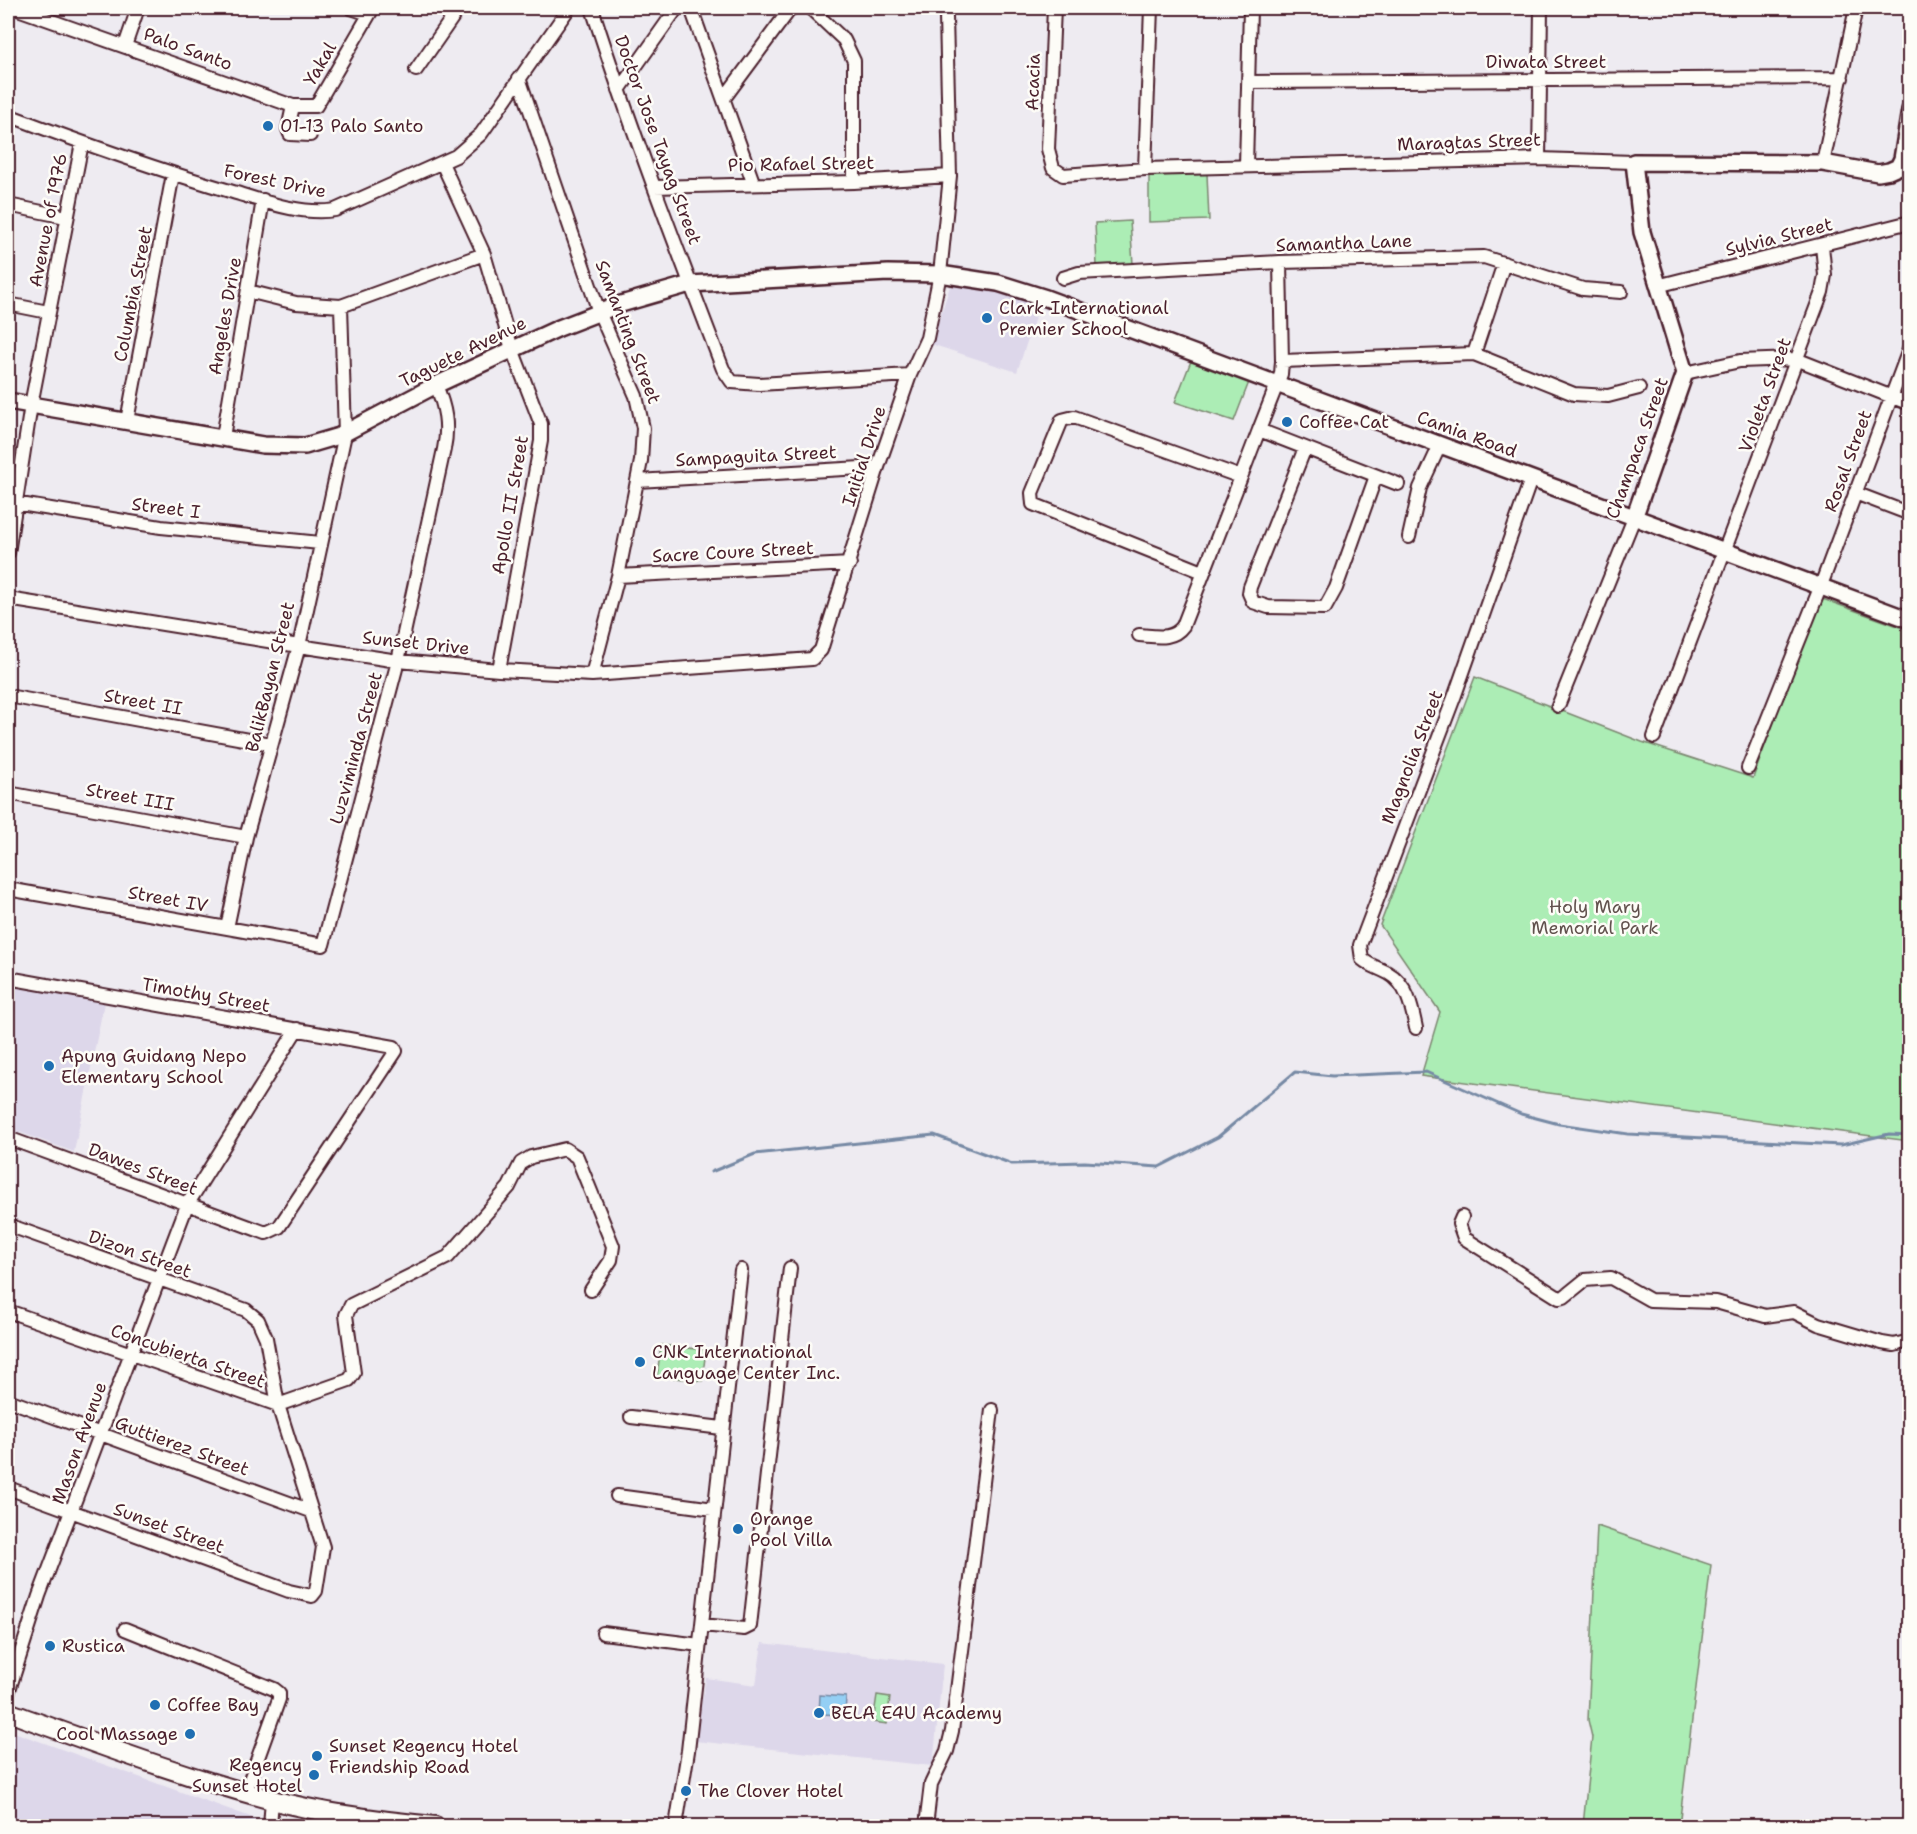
<svg xmlns="http://www.w3.org/2000/svg" width="1917" height="1834" viewBox="0 0 1917 1834" font-family="'Shantell Sans',sans-serif">
<style>
.built{fill:#ddd7ea}
.green{fill:#acedb5;stroke:#7b8670;stroke-width:1.5}
.water{fill:#94cff4;stroke:#7689a4;stroke-width:1.5}
.lines{fill:none;stroke-linecap:round;stroke-linejoin:round}
.stream{stroke:#7689a4;stroke-width:3}
.minor-casing{stroke:#4a1f2b;stroke-width:16}
.tertiary-casing{stroke:#4a1f2b;stroke-width:20}
.primary-casing{stroke:#4a1f2b;stroke-width:22}
.minor{stroke:#fdfcf7;stroke-width:12}
.tertiary{stroke:#fdfcf7;stroke-width:15}
.primary{stroke:#fdfcf7;stroke-width:18}
.poi-dot{fill:#1f6fb2;stroke:#fdfcf7;stroke-width:2}
.labels{text-anchor:middle;stroke-width:5;stroke-linejoin:round;paint-order:stroke}
.street-label{font-size:18px;fill:#4a1f2b;stroke:#fdfcf7}
.poi-label{font-size:18px;fill:#4a1f2b;stroke:#fdfcf7;text-anchor:start}
.park-label{font-size:18px;fill:#62524e;stroke:#fdfcf7}
</style>
<rect width="100%" height="100%" fill="#eeebf1"/>
<filter id="ink" filterUnits="userSpaceOnUse"><feTurbulence type="fractalNoise" baseFrequency=".0167" numOctaves="2"/><feDisplacementMap in="SourceGraphic" scale="12" xChannelSelector="R" yChannelSelector="G"/><feConvolveMatrix kernelMatrix="1 2 1 2 8 2 1 2 1" color-interpolation-filters="sRGB"/></filter>
<g filter="url(#ink)">
<path class="built" d="M957,265L1043,293L1017,372L931,344Z
M8,986L104,1003L74,1152L8,1128Z
M762,1643L943,1664L933,1766L695,1741L706,1678L756,1685Z
M8,1730L259,1820V1826H8Z"/>
<path class="green" d="M1207,174L1209,220L1149,222V176Z
M1130,221L1133,264L1097,266L1095,223Z
M1191,361L1249,382L1234,421L1175,402Z
M1820,598L1909,630V1141L1421,1076L1440,1012L1380,925L1475,677L1642,742L1753,778Z
M661,1345L706,1350L702,1381L657,1376Z
M1597,1526L1711,1565L1679,1826H1583L1592,1737L1588,1720Z
M877,1695L890,1697L887,1724L873,1722Z"/>
<path class="water" d="M820,1695L846,1697L845,1715L819,1714Z"/>
<g class="lines">
<path class="stream" d="M711,1172L755,1154L934,1135L1012,1164L1085,1162L1159,1167L1218,1137L1295,1072L1332,1076L1426,1072L1521,1114L1559,1124L1628,1134L1841,1145L1889,1134L1910,1135"/>
<defs>
<path id="minor" d="M15,8L293,106H316L373,8
M351,8L369,14
M592,8C631,130 677,249 723,369L732,382L759,384L910,375
M691,8L753,182
M810,8L844,40L854,61V182
M1054,8L1048,149L1053,168L1063,175L1145,169L1539,159L1634,162
M125,46L138,8
M416,70L459,8
M519,78L599,312L636,396L643,428L641,461L618,576L592,675
M1250,82L1842,78
M619,90L677,8
M725,97L791,8
M293,106L288,129L290,134L310,135
M8,115C82,143 156,169 233,192C263,201 303,216 335,210L456,156L481,134L569,8
M1539,159L1541,8
M442,163L484,254L512,349L541,424V441L499,670
M1823,163L1856,8
M1246,166L1250,8
M1145,169L1151,8
M654,187L854,182L950,176
M8,205L66,217
M1280,262L1282,361L1474,354L1574,394L1608,396L1639,388
M1063,278L1079,273L1280,262L1484,257L1583,289L1621,292
M1657,286L1910,222
M248,291L296,303L341,306L484,254
M8,304L48,312
M1474,354L1504,263
M1685,373L1740,361L1796,359L1910,404
M127,421L173,174
M1259,430L1281,374L1282,361
M223,437L263,200
M1305,448L1250,587L1249,593L1253,602L1268,607L1325,608L1336,588L1376,476
M1241,477L1259,430L1398,484
M637,481L878,467
M1855,493L1910,514
M8,502L161,527L320,543
M1409,537L1420,488L1440,445
M8,553L31,405L82,143
M618,576L850,564
M8,599L299,646L398,661L499,670L592,675L812,659L821,650L878,467L910,375L927,338L940,274L950,176L946,17L943,8
M1139,635C1155,636 1172,641 1183,626L1241,477L1074,417L1062,420L1032,493L1033,504L1203,572
M8,696L271,744
M1558,706L1634,518
M1654,737L1822,292L1825,275L1822,246
M1748,768L1820,588L1910,347
M8,793L246,837
M8,889L323,945L398,661L444,449C449,425 445,407 436,385
M227,928L246,837L299,646L345,434L341,306
M8,978L394,1047L396,1051L279,1227L266,1233L8,1138
M1416,1028C1412,1008 1407,983 1388,973C1379,968 1370,966 1362,959L1360,945L1455,695L1531,479
M1462,1217L1459,1224L1464,1238L1559,1298L1564,1297L1585,1280L1611,1278L1650,1300L1716,1302L1765,1316L1794,1312L1818,1324L1882,1343L1894,1345L1910,1341
M8,1225L246,1310L258,1320L266,1338L278,1405L323,1547L316,1591L312,1596L289,1591L8,1488
M8,1311L278,1405L349,1380L354,1373L346,1315L351,1305L448,1257L509,1187L521,1163L531,1157L565,1149L577,1157L613,1246L611,1260L591,1290
M8,1400L311,1511
M631,1417L722,1428
M617,1496L714,1509
M702,1625L744,1629L750,1626L790,1268
M125,1629L274,1689L279,1693V1699L246,1791
M603,1633L700,1645
M8,1693L39,1596L187,1205L297,1029
M270,1826L272,1800
M676,1826L688,1751L741,1270
M926,1826L931,1784L947,1751L952,1731L992,1410"/>
<path id="tertiary" d="M8,401L263,445L305,446L339,436L436,385L559,328L621,304L690,284L888,273L940,274L998,283L1046,298L1910,620
M1634,518L1685,373L1642,232L1634,162L1823,163L1878,173L1889,171L1898,167L1902,159L1910,110"/>
<path id="primary" d="M8,1712C95,1743 182,1776 272,1800C325,1814 380,1821 435,1826"/>
</defs>
<use href="#minor" class="minor-casing"/>
<use href="#tertiary" class="tertiary-casing"/>
<use href="#primary" class="primary-casing"/>
<use href="#minor" class="minor"/>
<use href="#tertiary" class="tertiary"/>
<use href="#primary" class="primary"/>
</g>
</g>
<g class="poi-dot">
<circle cx="268" cy="126" r="6"/>
<circle cx="987" cy="318" r="6"/>
<circle cx="1287" cy="422" r="6"/>
<circle cx="49" cy="1066" r="6"/>
<circle cx="640" cy="1362" r="6"/>
<circle cx="738" cy="1529" r="6"/>
<circle cx="50" cy="1646" r="6"/>
<circle cx="155" cy="1705" r="6"/>
<circle cx="819" cy="1713" r="6"/>
<circle cx="190" cy="1734" r="6"/>
<circle cx="317" cy="1756" r="6"/>
<circle cx="314" cy="1775" r="6"/>
<circle cx="686" cy="1791" r="6"/>
</g>
<g class="labels">
<g class="street-label">
<text transform="translate(188 49) rotate(20)" y="6">Palo Santo</text>
<text x="1546" y="68">Diwata Street</text>
<text transform="translate(320 64) rotate(-60)" y="6">Yakal</text>
<text transform="translate(1033 82) rotate(-88)" y="6">Acacia</text>
<text transform="translate(658 140) rotate(70)" y="6">Doctor Jose Tayag Street</text>
<text transform="translate(1469 142) rotate(-2)" y="6">Maragtas Street</text>
<text transform="translate(801 164) rotate(-1)" y="6">Pio Rafael Street</text>
<text transform="translate(275 181) rotate(12)" y="6">Forest Drive</text>
<text transform="translate(48 220) rotate(-79)" y="6">Avenue of 1976</text>
<text transform="translate(1779 237) rotate(-14)" y="6">Sylvia Street</text>
<text transform="translate(1344 243) rotate(-2)" y="6">Samantha Lane</text>
<text transform="translate(133 294) rotate(-79)" y="6">Columbia Street</text>
<text transform="translate(225 316) rotate(-80)" y="6">Angeles Drive</text>
<text transform="translate(628 332) rotate(69)" y="6">Samanting Street</text>
<text transform="translate(463 352) rotate(-26)" y="6">Taguete Avenue</text>
<text transform="translate(1765 395) rotate(-70)" y="6">Violeta Street</text>
<text transform="translate(1467 434) rotate(20)" y="6">Camia Road</text>
<text transform="translate(1637 448) rotate(-70)" y="6">Champaca Street</text>
<text transform="translate(756 456) rotate(-3)" y="6">Sampaguita Street</text>
<text transform="translate(864 456) rotate(-72)" y="6">Initial Drive</text>
<text transform="translate(1848 461) rotate(-70)" y="6">Rosal Street</text>
<text transform="translate(510 505) rotate(-80)" y="6">Apollo II Street</text>
<text transform="translate(166 508) rotate(7)" y="6">Street I</text>
<text transform="translate(733 552) rotate(-3)" y="6">Sacre Coure Street</text>
<text transform="translate(416 643) rotate(6)" y="6">Sunset Drive</text>
<text transform="translate(270 677) rotate(-76)" y="6">BalikBayan Street</text>
<text transform="translate(143 702) rotate(10)" y="6">Street II</text>
<text transform="translate(356 748) rotate(-75)" y="6">Luzviminda Street</text>
<text transform="translate(1412 757) rotate(-69)" y="6">Magnolia Street</text>
<text transform="translate(130 797) rotate(10)" y="6">Street III</text>
<text transform="translate(168 899) rotate(10)" y="6">Street IV</text>
<text transform="translate(206 995) rotate(10)" y="6">Timothy Street</text>
<text transform="translate(143 1169) rotate(21)" y="6">Dawes Street</text>
<text transform="translate(140 1254) rotate(20)" y="6">Dizon Street</text>
<text transform="translate(188 1356) rotate(19)" y="6">Concubierta Street</text>
<text transform="translate(79 1443) rotate(-70)" y="6">Mason Avenue</text>
<text transform="translate(182 1446) rotate(20)" y="6">Guttierez Street</text>
<text transform="translate(169 1528) rotate(20)" y="6">Sunset Street</text>
</g>
<g class="poi-label">
<text x="280" y="132">01-13 Palo Santo</text>
<text x="999" y="314">Clark International<tspan x="999" dy="21">Premier School</tspan></text>
<text x="1299" y="428">Coffee Cat</text>
<text x="61" y="1062">Apung Guidang Nepo<tspan x="61" dy="21">Elementary School</tspan></text>
<text x="652" y="1358">CNK International<tspan x="652" dy="21">Language Center Inc.</tspan></text>
<text x="750" y="1525">Orange<tspan x="750" dy="21">Pool Villa</tspan></text>
<text x="62" y="1652">Rustica</text>
<text x="167" y="1711">Coffee Bay</text>
<text x="831" y="1719">BELA E4U Academy</text>
<text x="178" y="1740" text-anchor="end">Cool Massage</text>
<text x="329" y="1752">Sunset Regency Hotel<tspan x="329" dy="21">Friendship Road</tspan></text>
<text x="302" y="1771" text-anchor="end">Regency<tspan x="302" dy="21">Sunset Hotel</tspan></text>
<text x="698" y="1797">The Clover Hotel</text>
</g>
<g class="park-label">
<text x="1595" y="913">Holy Mary<tspan x="1595" dy="21">Memorial Park</tspan></text>
</g>
</g>
<rect width="1917" height="1834" fill="none" stroke="#fdfcf7" stroke-width="30"/>
<rect x="15" y="15" width="1887" height="1804" fill="none" stroke="#4a1f2b" stroke-width="2" filter="url(#ink)"/>
</svg>
